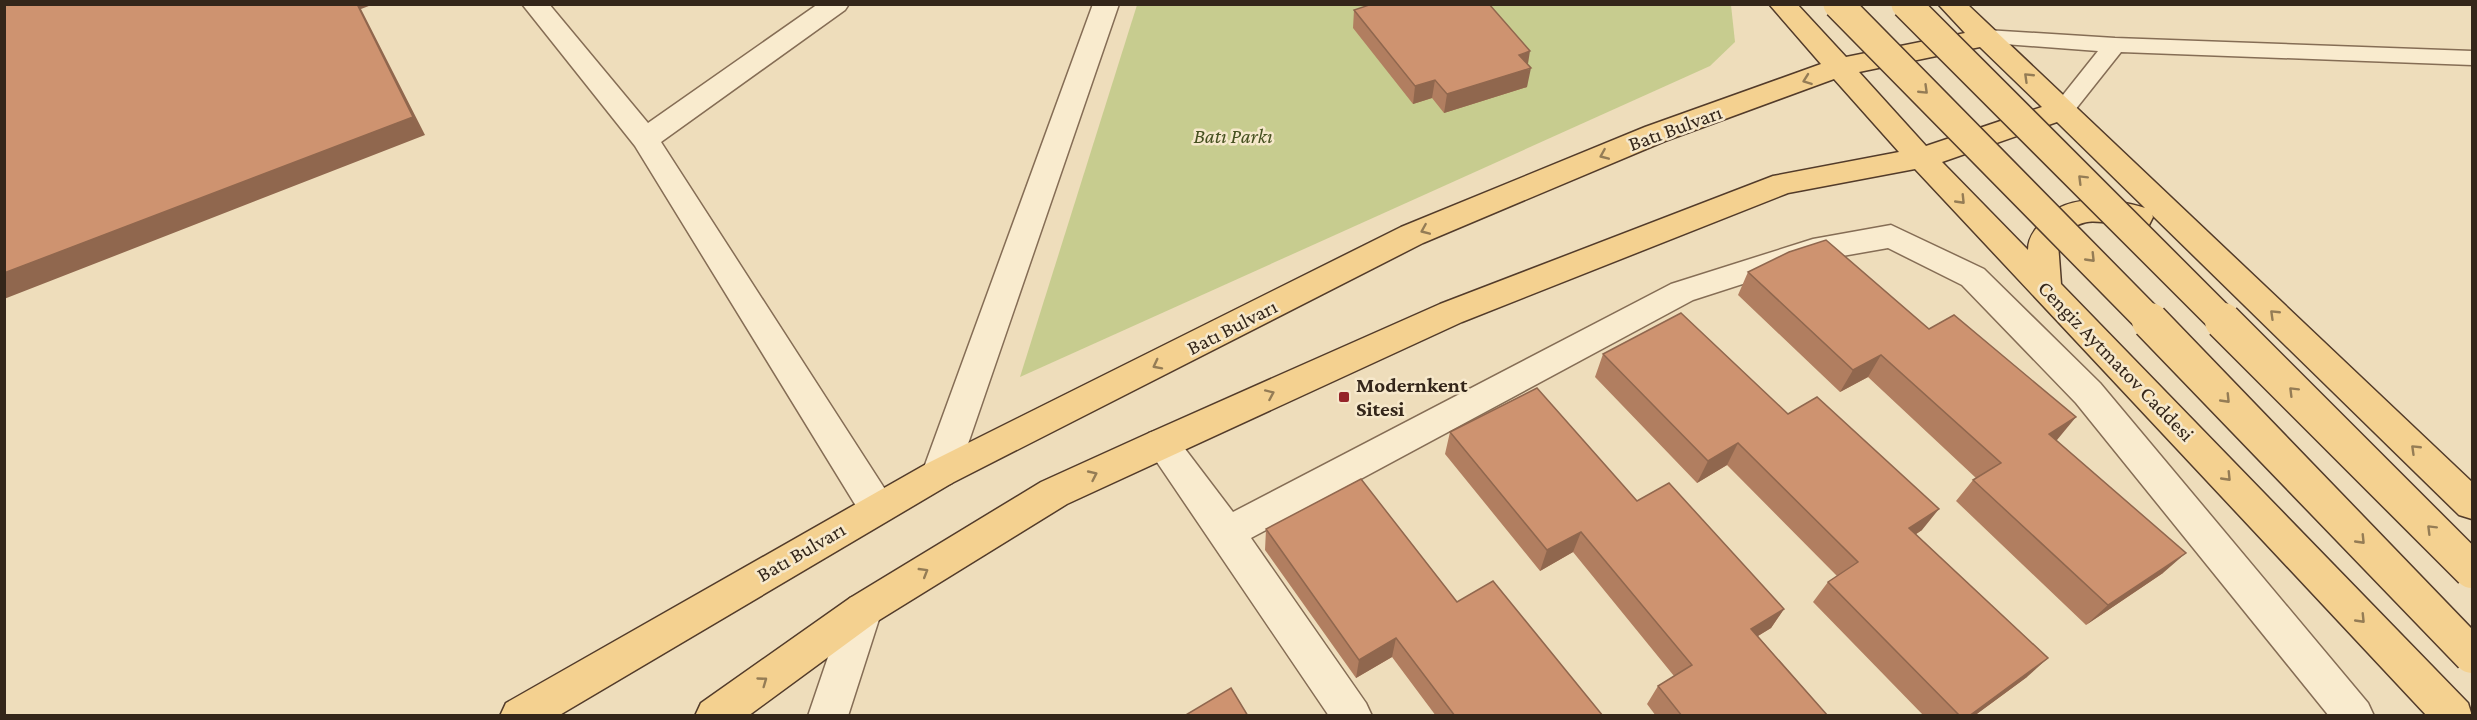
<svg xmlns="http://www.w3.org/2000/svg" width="2477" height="720" viewBox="0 0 2477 720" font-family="'Crimson Pro',serif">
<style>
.green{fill:#c7cc8f}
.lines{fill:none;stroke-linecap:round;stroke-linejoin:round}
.service-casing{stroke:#856d55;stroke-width:3}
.minor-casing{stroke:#856d55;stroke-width:3}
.primary-casing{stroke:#523b2a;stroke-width:3}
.service{fill:#f9ebce;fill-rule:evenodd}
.minor{fill:#f9ebce;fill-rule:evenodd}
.primary{fill:#f4d190;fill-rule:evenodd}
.primary-bridge-far1-casing{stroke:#523b2a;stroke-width:32;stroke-linecap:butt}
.primary-bridge-casing{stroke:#523b2a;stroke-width:39;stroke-linecap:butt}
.primary-bridge-far1{stroke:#f4d190;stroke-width:29}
.primary-bridge{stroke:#f4d190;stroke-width:36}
.wall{fill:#b17e60}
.shaded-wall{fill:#90674e}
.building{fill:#ce9370;stroke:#90674e;stroke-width:1.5}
.oneway{stroke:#947c55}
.poi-dot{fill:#952429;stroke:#f6e8cb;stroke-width:2}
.labels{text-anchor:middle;stroke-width:5;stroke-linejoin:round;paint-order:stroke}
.street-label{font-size:21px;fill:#34261a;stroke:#f6e8cb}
.park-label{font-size:21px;font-style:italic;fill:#465120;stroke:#f6e8cb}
.poi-label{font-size:21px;font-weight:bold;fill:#34261a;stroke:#f6e8cb;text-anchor:start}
</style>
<rect width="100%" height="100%" fill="#edb"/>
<path class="green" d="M1137,5H1731L1735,42L1710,66L1020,377Z"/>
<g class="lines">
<defs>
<path id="service" d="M1986,30L2115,38L2472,51V65L2121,52L2071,115L2063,118L2055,115L2051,110L2098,51L1978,42L1975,37L1978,32Z"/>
<path id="minor" d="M522,4H549L648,123L818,4H849L845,10L661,142L890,497L895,508L890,519L877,523L864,519L635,146Z
M1093,4H1119L958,473L952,483L940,488L928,483L922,473Z
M1891,225L1984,269L2100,383L2368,703L2374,716H2329L2076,403L1962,285L1888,248L1814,261L1693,300L1251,538L1366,703L1372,716H1329L1144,443L1149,433L1161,429L1173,433L1233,512L1671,284L1813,239Z
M863,593L876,598L882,610L848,716H808L844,610L850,598Z"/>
<path id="primary" d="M1769,4H1797L1846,57L1965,33L1938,4H1967L2472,482V519L2459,515L2152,215L2153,217L2149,225C2115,235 2088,201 2058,243L2061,284L2468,703L2472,716H2427L1915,169L1788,193L1462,322L1067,504L876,622L748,716H695L701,703L850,598L1041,482L1149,433L1440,304L1773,176L1899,152L1834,79L1665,141L1423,243L952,483L558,716H500L506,703L928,463L1401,227L1645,127L1821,64ZM1980,47L2042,107L1926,146L1859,72ZM2057,122L2145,208C2111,198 2063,192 2039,225C2032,233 2028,240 2028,250L1942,162Z"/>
</defs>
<use href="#service" class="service-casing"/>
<use href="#minor" class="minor-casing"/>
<use href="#primary" class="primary-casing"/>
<use href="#service" class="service"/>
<use href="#minor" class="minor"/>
<use href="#primary" class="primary"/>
<defs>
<path id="primary-bridge-far1" d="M1838,4L2152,323
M1906,4L2225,323"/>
<path id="primary-bridge" d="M2150,321L2472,655
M2223,321L2472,570"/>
</defs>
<use href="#primary-bridge-far1" class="primary-bridge-far1-casing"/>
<use href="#primary-bridge" class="primary-bridge-casing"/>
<use href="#primary-bridge-far1" class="primary-bridge-far1"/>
<use href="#primary-bridge" class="primary-bridge"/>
</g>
<path class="wall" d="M1354,10L1528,64L1527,87L1444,113L1432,98L1413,104L1353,28Z
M1748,272L2057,440H2056L2163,573L2086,625L1956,501L1973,480L1976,478L1868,377L1840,392L1738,295Z
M1603,354L1788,414L1922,530L1916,534L2027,677L1974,716H1924L1813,602L1828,582L1837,576L1727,465L1697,483L1595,377Z
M1450,432L1637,501L1784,609L1771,628L1758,636L1828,716H1656L1647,704L1658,686L1674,676L1573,552L1540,571L1445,454Z
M1266,529L1457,602L1603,716H1436L1392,657L1356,678L1265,550Z"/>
<path class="shaded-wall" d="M357,4H374L361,9L425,135L4,299V273Z
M1530,51L1527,70L1531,68L1527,87L1444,113L1447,94L1519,55Z
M1435,80L1432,98L1413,104L1415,86Z
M1881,355L1868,377L1840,392L1853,370Z
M2076,417L2057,440L2030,456L2049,434Z
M1738,443L1727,465L1697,483L1708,461Z
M1939,509L1922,530L1894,549L1909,528Z
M1581,532L1573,552L1540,571L1547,550Z
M2186,553L2163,573L2086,625L2108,605Z
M1784,609L1771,628L1738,648L1751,629Z
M1396,638L1392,657L1356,678L1359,660Z
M2048,658L2027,677L1974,716H1969Z"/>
<path class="building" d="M4,4H357L413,117L4,273Z
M1372,4H1489L1530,51L1519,55L1531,68L1447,94L1435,80L1415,86L1354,10Z
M1826,240L1929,329L1954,315L2076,417L2049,434L2186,553L2108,605L1973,480L2001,463L1881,355L1853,370L1748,272L1789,252Z
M1681,313L1788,414L1817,397L1939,509L1909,528L2048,658L1969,716H1960L1828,582L1858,562L1738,443L1708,461L1603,354Z
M1537,388L1637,501L1669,483L1784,609L1751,629L1828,716H1682L1658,686L1692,665L1581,532L1547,550L1450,432Z
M1361,479L1457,602L1493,581L1603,716H1455L1396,638L1359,660L1266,529Z
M1231,688L1248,716H1184Z"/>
<defs><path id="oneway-chevron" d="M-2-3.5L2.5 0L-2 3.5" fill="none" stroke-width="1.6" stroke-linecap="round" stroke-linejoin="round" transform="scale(1.5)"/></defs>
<g class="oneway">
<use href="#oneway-chevron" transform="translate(2028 77) rotate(-136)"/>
<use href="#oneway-chevron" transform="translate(1807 80) rotate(160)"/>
<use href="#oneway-chevron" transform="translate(1924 90) rotate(44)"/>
<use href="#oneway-chevron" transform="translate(1604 155) rotate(157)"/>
<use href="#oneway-chevron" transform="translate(2082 179) rotate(-135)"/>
<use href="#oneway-chevron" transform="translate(1961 200) rotate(46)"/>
<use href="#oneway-chevron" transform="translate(1425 230) rotate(157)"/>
<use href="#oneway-chevron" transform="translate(2091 258) rotate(46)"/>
<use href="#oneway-chevron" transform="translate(2274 314) rotate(-136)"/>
<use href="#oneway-chevron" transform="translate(1157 365) rotate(153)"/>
<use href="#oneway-chevron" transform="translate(2293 391) rotate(-135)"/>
<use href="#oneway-chevron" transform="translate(1270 394) rotate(-24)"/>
<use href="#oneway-chevron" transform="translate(2226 399) rotate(46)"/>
<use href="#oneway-chevron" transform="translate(2415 449) rotate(-136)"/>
<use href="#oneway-chevron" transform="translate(1093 475) rotate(-25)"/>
<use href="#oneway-chevron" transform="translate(2227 477) rotate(46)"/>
<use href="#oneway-chevron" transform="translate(2431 529) rotate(-135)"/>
<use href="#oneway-chevron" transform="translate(2361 540) rotate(46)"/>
<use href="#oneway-chevron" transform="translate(924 572) rotate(-31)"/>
<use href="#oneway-chevron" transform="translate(2361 619) rotate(46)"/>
<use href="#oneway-chevron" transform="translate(763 681) rotate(-36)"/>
</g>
<rect class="poi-dot" x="1338" y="391" width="12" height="12" rx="3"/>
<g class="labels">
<g class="street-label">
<text transform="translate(1675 128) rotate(-20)" y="7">Batı Bulvarı</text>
<text transform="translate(1232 327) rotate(-27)" y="7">Batı Bulvarı</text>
<text transform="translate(2116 361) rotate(46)" y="7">Cengiz Aytmatov Caddesi</text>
<text transform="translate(801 552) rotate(-30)" y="7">Batı Bulvarı</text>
</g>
<g class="park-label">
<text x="1233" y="143">Batı Parkı</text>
</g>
<g class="poi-label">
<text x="1356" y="392">Modernkent<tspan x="1356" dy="24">Sitesi</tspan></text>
</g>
</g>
<rect width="2477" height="720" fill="none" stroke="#34261a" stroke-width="12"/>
</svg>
